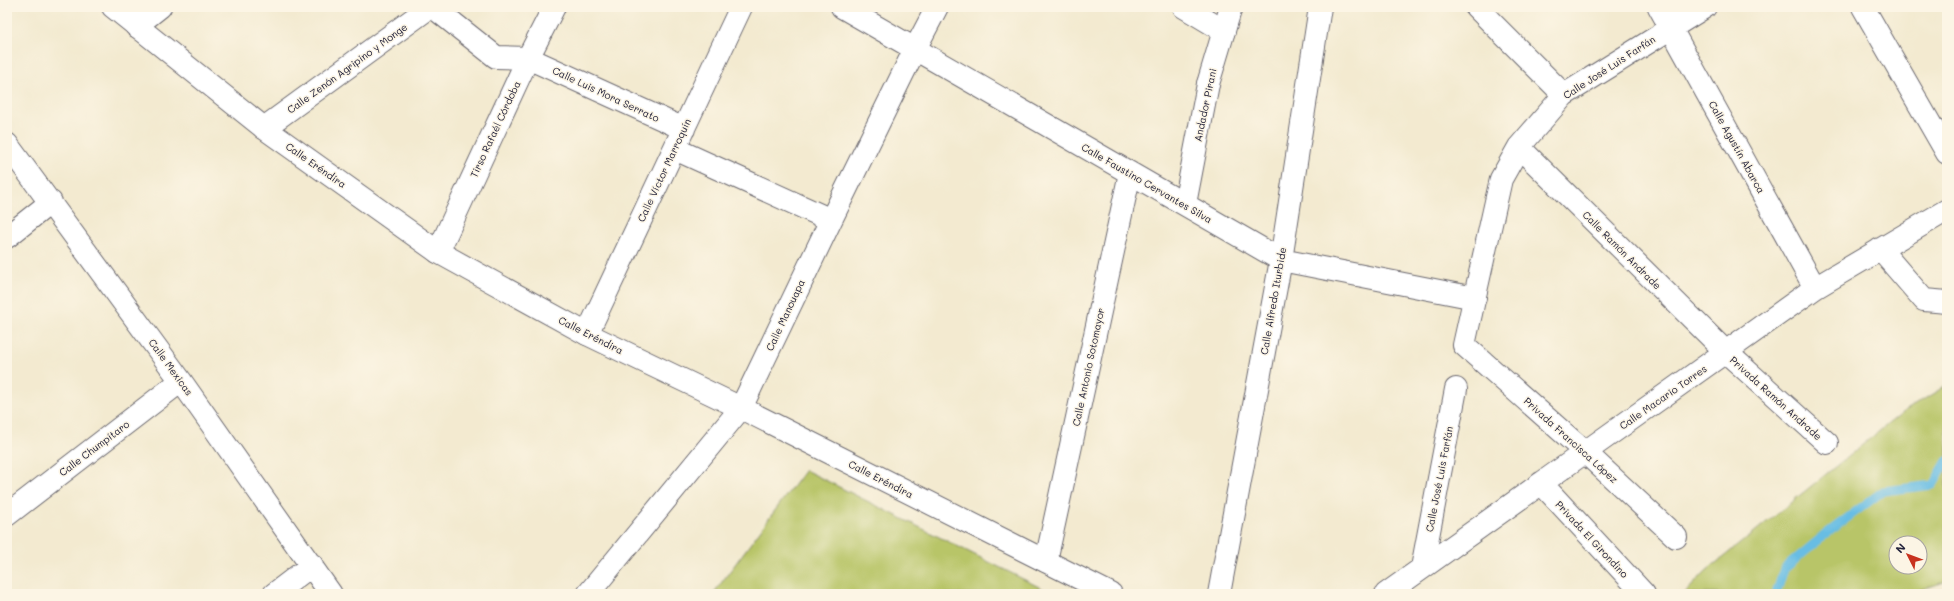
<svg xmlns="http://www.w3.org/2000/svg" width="1954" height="601" viewBox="0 0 1954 601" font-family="Mali,sans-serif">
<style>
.green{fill:#b8c568;stroke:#6d7452;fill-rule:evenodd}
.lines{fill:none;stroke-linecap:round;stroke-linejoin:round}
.stream{stroke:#67bde4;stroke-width:9}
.pedestrian-casing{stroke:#6b686f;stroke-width:24}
.minor-casing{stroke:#6b686f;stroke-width:24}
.tertiary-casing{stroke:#6b686f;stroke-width:24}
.pedestrian{stroke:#fff;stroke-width:22}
.minor{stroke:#fff;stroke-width:22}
.tertiary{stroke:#fff;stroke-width:22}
.labels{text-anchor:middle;stroke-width:3;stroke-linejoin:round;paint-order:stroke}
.street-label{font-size:10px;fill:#22223b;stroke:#fcf5e5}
</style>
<rect width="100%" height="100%" fill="#fcf5e5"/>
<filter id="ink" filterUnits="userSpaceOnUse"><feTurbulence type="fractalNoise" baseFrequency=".025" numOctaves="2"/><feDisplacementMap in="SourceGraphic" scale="8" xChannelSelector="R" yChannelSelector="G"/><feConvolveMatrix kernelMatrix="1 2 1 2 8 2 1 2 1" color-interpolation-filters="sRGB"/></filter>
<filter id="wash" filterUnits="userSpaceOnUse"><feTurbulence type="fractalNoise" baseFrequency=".012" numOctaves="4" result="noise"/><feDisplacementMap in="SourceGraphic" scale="16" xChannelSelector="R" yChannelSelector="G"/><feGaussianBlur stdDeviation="0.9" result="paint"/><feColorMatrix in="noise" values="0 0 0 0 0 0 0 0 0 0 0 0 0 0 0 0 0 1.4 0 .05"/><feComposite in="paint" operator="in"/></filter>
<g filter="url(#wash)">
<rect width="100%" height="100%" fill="#f3ead0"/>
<path class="green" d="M1947,385V581L1908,594H1684L1706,571L1903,412ZM1896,543H1920V567H1896Z
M805,470L1053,594H713Z"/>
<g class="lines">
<path class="stream" d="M1776,594L1784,569L1826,534L1883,491L1933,485L1947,461"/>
</g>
</g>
<g filter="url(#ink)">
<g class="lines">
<defs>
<path id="pedestrian" d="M433,7L496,57L528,58
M1208,84L1231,7"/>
<path id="minor" d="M842,7L1281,260L1475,298
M1184,7L1224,31
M1476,7L1564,95
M1659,7L1815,288
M1863,7L1947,153
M136,26L160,7
M528,58L684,129
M264,128L430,7
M7,144L181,381L331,594
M1519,147L1726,352L1827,443
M675,149L831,220
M1185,204L1208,84
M7,237L51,202
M1880,249L1924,300L1947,302
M438,252L528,58L554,7
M587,334L741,7
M1541,483L1644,594
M7,515L181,381
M1676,537L1585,452L1464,345L1501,179L1519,147L1564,95L1705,7
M1046,561L1130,173
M1422,568L1456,389
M274,594L312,565
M588,594L741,408L831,220L915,49L937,7
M1219,594L1281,260L1320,7
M1386,594L1815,288L1947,210"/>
<path id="tertiary" d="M113,7L264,128L438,252L587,334L741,408L1111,594"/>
</defs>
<use href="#pedestrian" class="pedestrian-casing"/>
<use href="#minor" class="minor-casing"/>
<use href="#tertiary" class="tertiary-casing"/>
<use href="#pedestrian" class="pedestrian"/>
<use href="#minor" class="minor"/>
<use href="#tertiary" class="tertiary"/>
</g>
</g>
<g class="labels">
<g class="street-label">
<text transform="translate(1609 67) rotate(-33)" y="4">Calle José Luis Farfán</text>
<text transform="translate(347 68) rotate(-36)" y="4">Calle Zenón Agripino y Monge</text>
<text transform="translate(606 94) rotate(25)" y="4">Calle Luis Mora Serrato</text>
<text transform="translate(1205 105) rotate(-78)" y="4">Andador Pirani</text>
<text transform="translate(495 129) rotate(-65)" y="4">Tirso Rafaél Córdoba</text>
<text transform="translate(1737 147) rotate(61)" y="4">Calle Agustín Abarca</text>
<text transform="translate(316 165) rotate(35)" y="4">Calle Eréndira</text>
<text transform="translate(664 170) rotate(-65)" y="4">Calle Víctor Marroquín</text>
<text transform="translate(1147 183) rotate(30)" y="4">Calle Faustino Cervantes Silva</text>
<text transform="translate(1622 250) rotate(45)" y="4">Calle Ramón Andrade</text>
<text transform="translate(1273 301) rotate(-80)" y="4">Calle Alfredo Iturbide</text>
<text transform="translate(785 315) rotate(-65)" y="4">Calle Manouapa</text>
<text transform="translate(591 335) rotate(27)" y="4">Calle Eréndira</text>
<text transform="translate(171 367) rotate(54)" y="4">Calle Mexicas</text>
<text transform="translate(1088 367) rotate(-78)" y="4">Calle Antonio Sotomayor</text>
<text transform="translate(1663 397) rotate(-35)" y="4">Calle Macario Torres</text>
<text transform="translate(1776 398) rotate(42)" y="4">Privada Ramón Andrade</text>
<text transform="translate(1571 440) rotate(42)" y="4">Privada Francisca López</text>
<text transform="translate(94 448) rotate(-37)" y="4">Calle Chumpítaro</text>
<text transform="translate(881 479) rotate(27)" y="4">Calle Eréndira</text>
<text transform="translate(1439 479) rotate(-79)" y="4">Calle José Luis Farfán</text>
<text transform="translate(1592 539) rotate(47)" y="4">Privada El Girondino</text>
</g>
</g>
<rect width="1954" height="601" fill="none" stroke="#fcf5e5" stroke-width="24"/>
<g transform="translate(1908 555) rotate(312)"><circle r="19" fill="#fcf5e5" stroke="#a5a1a1"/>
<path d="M0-3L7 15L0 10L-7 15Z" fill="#c8321e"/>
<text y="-6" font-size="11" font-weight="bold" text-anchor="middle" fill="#22223b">N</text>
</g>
</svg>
